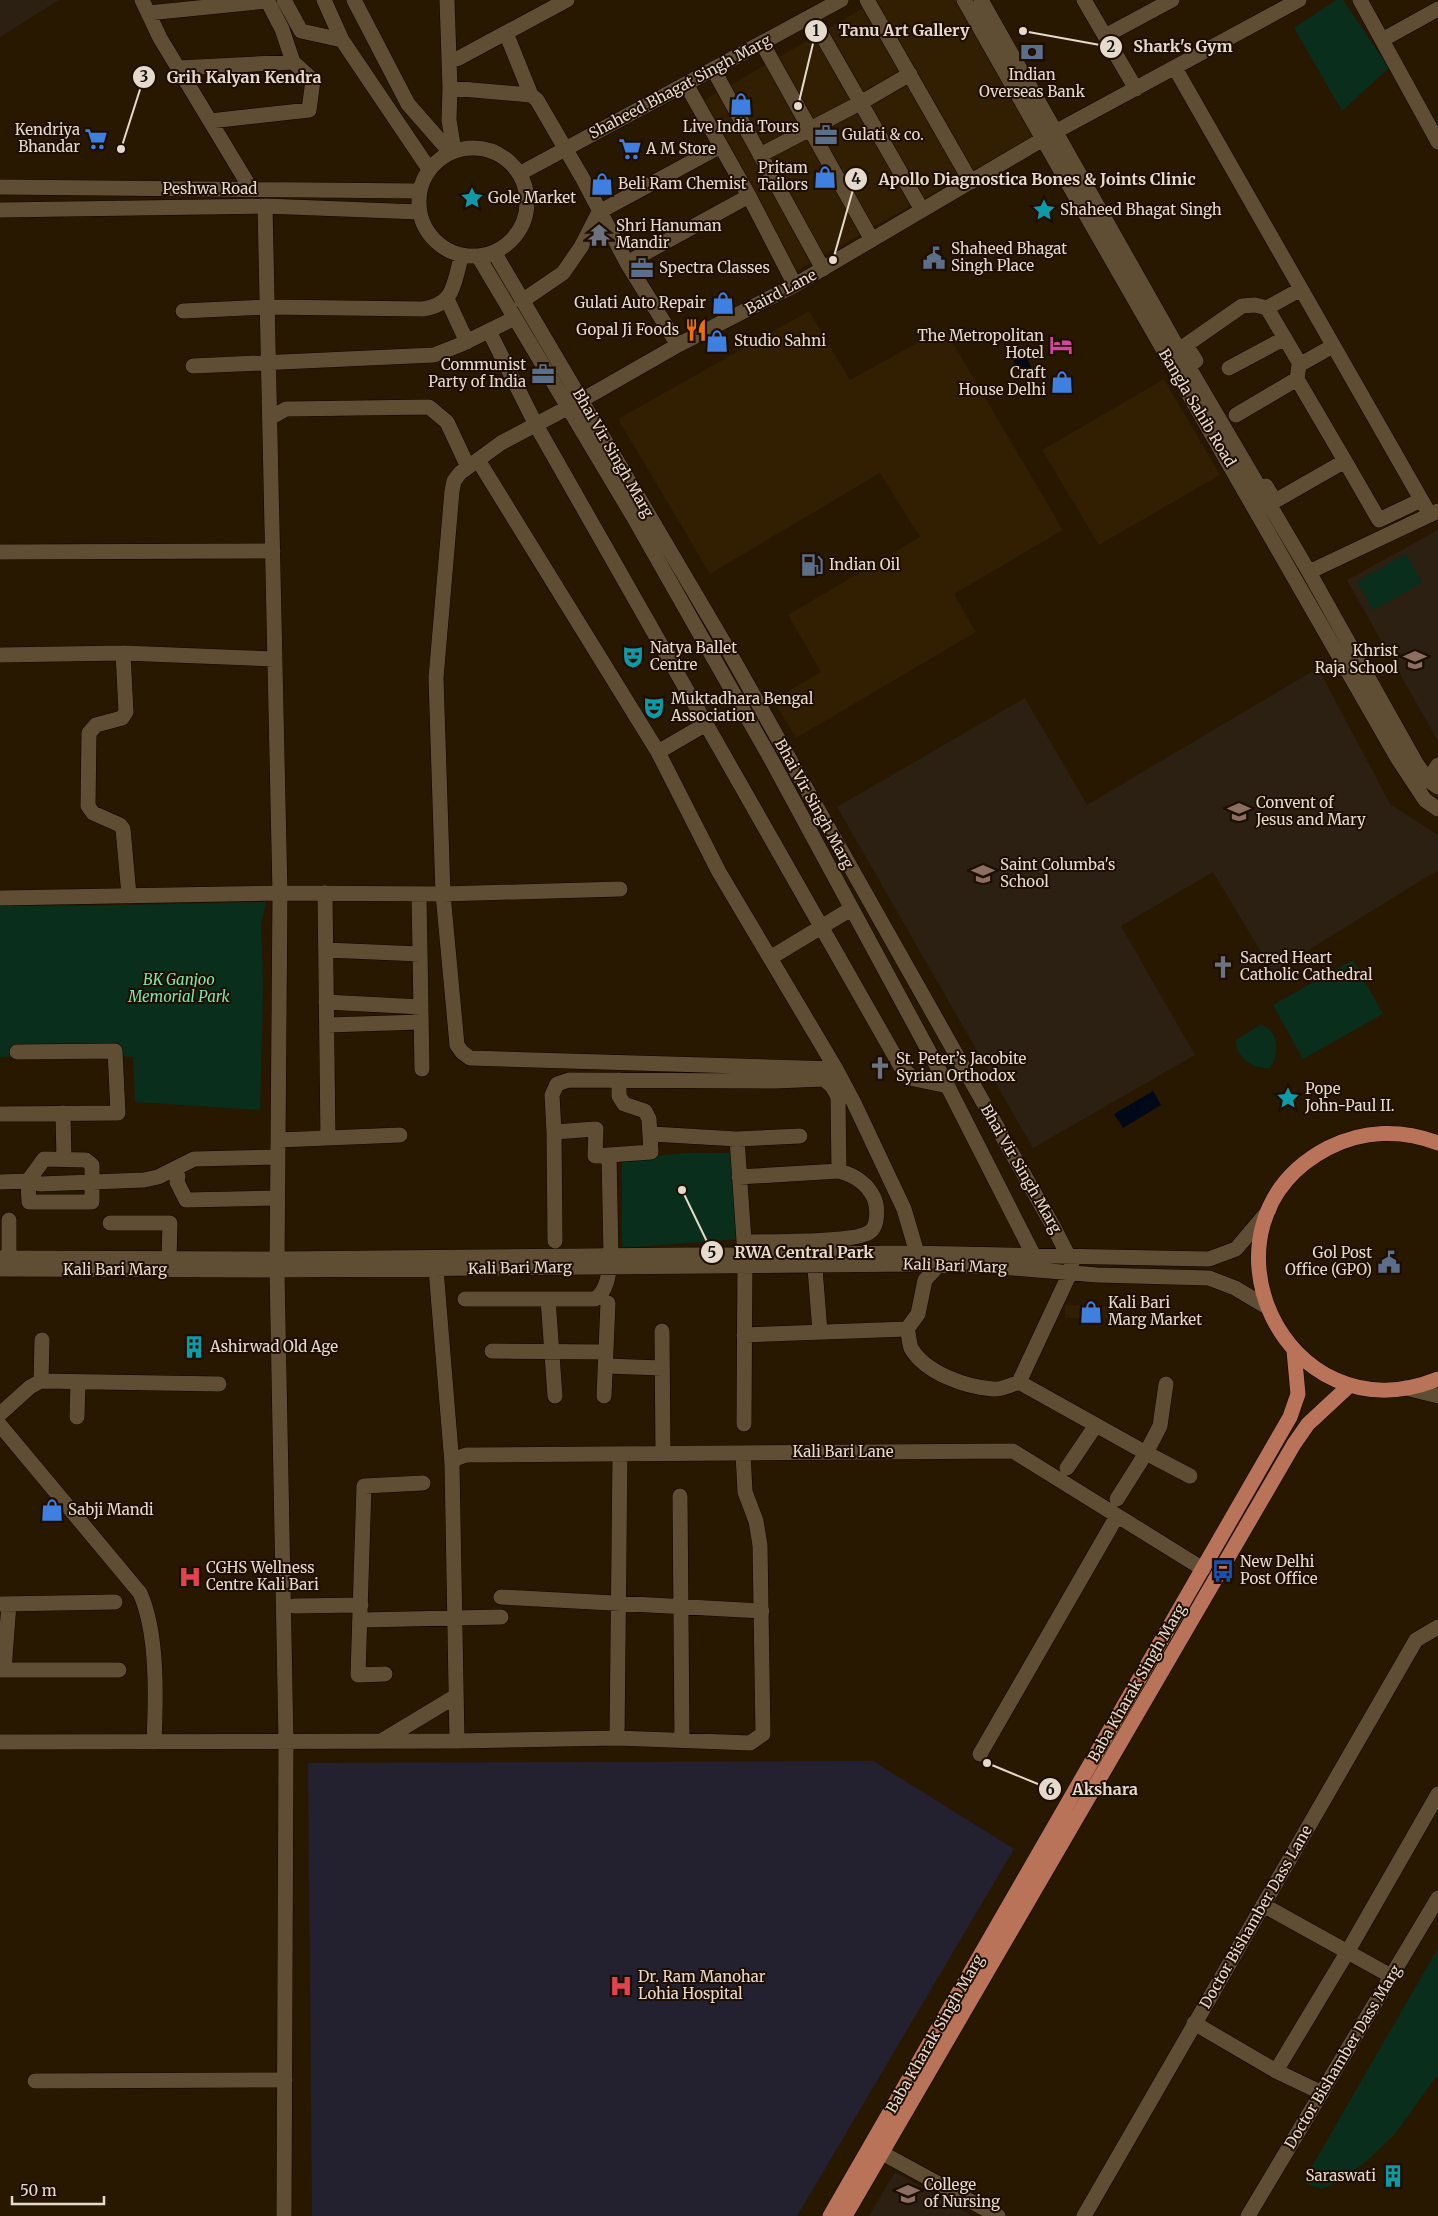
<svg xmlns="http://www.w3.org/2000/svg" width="1438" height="2216" viewBox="0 0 1438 2216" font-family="Merriweather,serif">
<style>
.built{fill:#321e00}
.education{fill:#2c2012}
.medical{fill:#232030}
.green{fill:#092e1b}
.water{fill:#000917}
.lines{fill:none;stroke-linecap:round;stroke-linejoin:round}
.minor-casing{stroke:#100300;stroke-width:16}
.major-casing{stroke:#100300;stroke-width:16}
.minor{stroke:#604e34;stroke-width:15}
.major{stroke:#b97358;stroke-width:15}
.labels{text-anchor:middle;stroke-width:4;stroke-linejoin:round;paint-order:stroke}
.poi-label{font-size:15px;fill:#e5dacb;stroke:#1e0e00;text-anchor:start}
.street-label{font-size:15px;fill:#e5dacb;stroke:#1e0e00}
.park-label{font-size:15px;font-style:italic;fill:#7fe6a8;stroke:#1e0e00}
.leader{fill:none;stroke:#e5dacb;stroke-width:2}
.callout-dot{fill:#e5dacb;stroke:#1e0e00;stroke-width:2}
.mark-label{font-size:15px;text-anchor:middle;font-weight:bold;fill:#111}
.callout-label{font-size:16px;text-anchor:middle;font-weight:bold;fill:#e5dacb;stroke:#1e0e00;stroke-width:4;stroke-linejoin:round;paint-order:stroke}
</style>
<rect width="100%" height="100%" fill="#281800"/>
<path class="built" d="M877,0H958L1035,135L793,273L701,102Z
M809,311L850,380L944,328L1063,530L954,594L976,632L796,738L773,700L821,672L788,615L920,537L880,473L710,574L618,419Z
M1164,379L1220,475L1099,545L1042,450Z
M1065,1305L1117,1306V1319L1065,1318Z"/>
<path class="education" d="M0,0H59L0,37Z
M1438,530V741L1347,580Z
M1318,668L1390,804L1438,835V870L1273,972L1213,872L1121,926L1195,1055L1033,1148L837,807L1025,698L1087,805Z
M895,2172L972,2216H869Z"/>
<path class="medical" d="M873,1761L1014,1849L797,2216H312L308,1763Z"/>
<path class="green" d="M1336,0H1343L1389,68L1342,111L1294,28Z
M1406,554L1422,583L1373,610L1357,582Z
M266,902L261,925L263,984L260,1110L135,1102L133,1057L81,1054L0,1057V905L78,906Z
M1353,960L1383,1014L1303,1059L1273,1005Z
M1260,1025C1279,1028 1280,1054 1270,1068C1254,1070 1235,1058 1236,1040Z
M688,1153H740V1239L622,1248V1158Z
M1438,1948V2074L1395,2134L1368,2160L1340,2182L1321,2189L1303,2182Z"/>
<path class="water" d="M1021,348L1034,372L1023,378L1010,354Z
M1153,1091L1161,1105L1123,1128L1114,1114Z"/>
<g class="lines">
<defs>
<path id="minor" d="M142,0L160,38L251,189
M267,0L282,29L293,62
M284,0L301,31L342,40
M324,0L342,40L429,169
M354,0L408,104L450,152
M447,0L450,88L449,120L454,151
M867,0L971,182
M964,0C1107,254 1254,506 1398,759L1425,800L1438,809
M981,0L1188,366L1309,572L1416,763L1428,780L1438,787
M1084,0L1136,89
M1360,0L1438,142
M148,13L267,1
M811,16L922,210
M506,33L531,95
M1105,36L1172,0
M1382,40L1438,9
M762,43L872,240
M449,61L459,58L567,0
M178,68L293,62L313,80L309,110L210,121
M1175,68L1430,515
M713,69L823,269
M450,88L531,95L537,100L583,179L627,263L678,345
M419 202a54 54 0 1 1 108 0a54 54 0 1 1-108 0Z
M760,155L862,102L910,74
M519,174L841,0
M0,187L420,191
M749,196L795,285
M265,206L280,893L277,1270L286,1742L284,2216
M0,210L265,206L419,212
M494,252L723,641L1053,1226L1072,1263
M478,256L634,518L772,761L945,1081L1037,1262
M627,263L749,196L686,84
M447,299L467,342
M522,301L563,273L581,247L599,212L721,146
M1267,308L1300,364
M183,311L267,307L423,309C456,304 453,283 462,255
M489,331L536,425L901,1067L914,1079L948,1086
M1196,361L1186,345L1242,306L1255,305L1267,308L1301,289
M193,366L434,355L462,344L515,318
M1229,368L1285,338
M582,400L678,345L795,285L1055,132L1299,0
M569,407L501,443L460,473L454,481L452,491L436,678L443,894L457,1045L462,1052L470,1058L836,1069
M1236,415L1297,379
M270,418L286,409L429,407L447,422L468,467
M478,460L658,752L719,872L836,1069L854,1103L904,1209L917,1253
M1345,461L1379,520L1421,500
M1266,486L1275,501L1345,461L1297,379L1299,365L1333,346
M0,552L273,551
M1309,572L1438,511
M123,653L126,712L122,718L96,725L89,733L88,806L93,813L120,825L123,829L129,895
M0,655L123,653L275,659
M658,752L706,724
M1428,780L1438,765
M325,893L328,1138
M419,894L422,1069
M0,898L280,893L443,894L620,889
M326,950L420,954
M770,958L851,909
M326,1002L421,1007
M327,1025L421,1022
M63,1113L64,1159
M0,1114L118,1113L115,1051L17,1052
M554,1132L596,1129L595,1156L651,1152L649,1119L645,1111L624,1104L619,1096V1080
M652,1134L737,1139L800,1136
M737,1139L745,1255L744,1424
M278,1140L400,1135
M44,1159L86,1160L92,1165V1202H29L28,1181Z
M178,1176L177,1182L186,1200L277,1198
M739,1177L839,1171C854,1175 867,1183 874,1198C878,1207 878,1225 871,1231C857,1244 767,1241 744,1242
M0,1182L28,1181
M40,1184L144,1180L158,1177L194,1159L277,1157
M9,1220V1258
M110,1223H170L169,1259
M555,1241L554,1132L552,1095L557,1084L569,1080L775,1081L824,1079L832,1086L838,1097L839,1171
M814,1256L820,1332
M0,1258L277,1259L907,1253L1209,1259L1236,1249L1269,1210
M0,1269L277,1270L917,1264L1001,1267L1097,1275L1209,1278L1235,1288L1267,1307
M436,1269L452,1464L457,1741
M1070,1273L1019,1382L1146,1453L1117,1499
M465,1299H595C608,1291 609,1271 611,1256L609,1155
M548,1299L555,1396
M907,1329C909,1334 909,1343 911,1348C925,1373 966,1387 993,1389C1001,1390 1011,1385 1019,1382
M662,1331L663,1454
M744,1335L907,1329L918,1314L925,1280L939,1265L941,1260
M492,1351L606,1352
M606,1366L662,1368
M41,1381L42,1340
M1166,1384L1160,1426L1146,1453L1190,1476
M1406,1388L1438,1396
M604,1396L608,1303
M0,1414L30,1387L41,1381L219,1384
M77,1417L78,1382
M0,1425L140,1593C158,1633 156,1698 154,1742
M452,1464L455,1459L466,1455L1013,1451L1203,1569
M1067,1468L1096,1425
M680,1496L682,1740
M501,1597L762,1611
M0,1604L115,1602
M294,1606L361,1605
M361,1620L501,1617
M0,1670H119
M4,1670L9,1604
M385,1674L358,1675L364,1486L423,1483
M617,1738L620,1454
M383,1740L456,1696
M0,1742L457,1741L617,1738L750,1743L763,1734L760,1545L756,1521L745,1492L743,1453
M980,1754L1117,1516
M1263,1905L1391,1976
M1194,2023L1276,2071L1322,2093
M1276,2071L1348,1951L1438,1794
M35,2081L285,2080
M882,2153L998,2216
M1084,2216L1416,1640L1438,1627
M1248,2216L1438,1898"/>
<path id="major" d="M1438,1143C1402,1129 1363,1130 1328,1148C1185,1223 1283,1441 1438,1379
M830,2216L1290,1417L1298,1394L1294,1351
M845,2216L1294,1444L1308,1424L1350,1385"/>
</defs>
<use href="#minor" class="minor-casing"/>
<use href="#major" class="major-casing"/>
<use href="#minor" class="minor"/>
<use href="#major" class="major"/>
</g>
<defs>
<symbol id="bank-bare" viewBox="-9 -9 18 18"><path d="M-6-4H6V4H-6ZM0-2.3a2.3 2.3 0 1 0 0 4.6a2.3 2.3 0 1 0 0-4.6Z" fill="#5c6f8a" stroke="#1e0e00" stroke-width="2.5" paint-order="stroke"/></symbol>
<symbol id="shop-bare" viewBox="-9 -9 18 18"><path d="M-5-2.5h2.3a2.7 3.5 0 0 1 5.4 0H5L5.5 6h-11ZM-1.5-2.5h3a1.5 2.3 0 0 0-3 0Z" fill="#3f7fe0" stroke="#1e0e00" stroke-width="2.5" paint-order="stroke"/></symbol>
<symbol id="office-bare" viewBox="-9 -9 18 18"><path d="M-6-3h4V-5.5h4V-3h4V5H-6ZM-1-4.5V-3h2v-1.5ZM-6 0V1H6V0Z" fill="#5c6f8a" stroke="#1e0e00" stroke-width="2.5" paint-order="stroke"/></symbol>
<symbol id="supermarket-bare" viewBox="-9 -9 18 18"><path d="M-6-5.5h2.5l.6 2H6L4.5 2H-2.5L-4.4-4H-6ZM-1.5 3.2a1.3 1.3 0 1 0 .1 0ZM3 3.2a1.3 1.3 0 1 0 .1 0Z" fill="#3f7fe0" stroke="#1e0e00" stroke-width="2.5" paint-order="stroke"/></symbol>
<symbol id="sight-bare" viewBox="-9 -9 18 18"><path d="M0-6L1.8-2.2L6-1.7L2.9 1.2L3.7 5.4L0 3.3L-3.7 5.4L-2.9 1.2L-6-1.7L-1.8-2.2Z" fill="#0f9aa8" stroke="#1e0e00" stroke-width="2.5" paint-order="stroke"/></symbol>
<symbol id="temple-bare" viewBox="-9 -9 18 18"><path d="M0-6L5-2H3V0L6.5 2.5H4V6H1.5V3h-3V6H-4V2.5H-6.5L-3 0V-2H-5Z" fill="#6b7280" stroke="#1e0e00" stroke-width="2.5" paint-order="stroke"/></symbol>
<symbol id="civic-bare" viewBox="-9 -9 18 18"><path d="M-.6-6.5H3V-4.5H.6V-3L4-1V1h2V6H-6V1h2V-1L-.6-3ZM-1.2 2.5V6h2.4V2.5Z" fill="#5c6f8a" stroke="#1e0e00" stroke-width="2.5" paint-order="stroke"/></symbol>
<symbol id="restaurant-bare" viewBox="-9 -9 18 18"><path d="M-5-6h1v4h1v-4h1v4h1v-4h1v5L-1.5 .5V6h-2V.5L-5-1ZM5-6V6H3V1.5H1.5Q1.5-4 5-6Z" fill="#e8710a" stroke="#1e0e00" stroke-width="2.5" paint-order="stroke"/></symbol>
<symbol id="hotel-bare" viewBox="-9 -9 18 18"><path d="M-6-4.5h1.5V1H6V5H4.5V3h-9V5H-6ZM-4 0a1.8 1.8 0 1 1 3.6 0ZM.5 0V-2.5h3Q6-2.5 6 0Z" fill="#d1479c" stroke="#1e0e00" stroke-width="2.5" paint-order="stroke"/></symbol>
<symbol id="fuel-bare" viewBox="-9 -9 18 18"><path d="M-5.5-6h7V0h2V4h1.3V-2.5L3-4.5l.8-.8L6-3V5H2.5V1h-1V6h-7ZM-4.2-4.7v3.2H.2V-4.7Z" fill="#5c6f8a" stroke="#1e0e00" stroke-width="2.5" paint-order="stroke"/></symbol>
<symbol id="theatre-bare" viewBox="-9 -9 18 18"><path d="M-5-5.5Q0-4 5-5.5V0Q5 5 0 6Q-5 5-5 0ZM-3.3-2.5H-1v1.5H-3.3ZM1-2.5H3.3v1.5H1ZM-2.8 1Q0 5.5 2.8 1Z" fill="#0f9aa8" stroke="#1e0e00" stroke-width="2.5" paint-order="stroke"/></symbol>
<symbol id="school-bare" viewBox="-9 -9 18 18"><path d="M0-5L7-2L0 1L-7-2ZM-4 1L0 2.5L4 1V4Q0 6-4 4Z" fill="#8d6e63" stroke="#1e0e00" stroke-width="2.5" paint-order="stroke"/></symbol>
<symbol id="church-bare" viewBox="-9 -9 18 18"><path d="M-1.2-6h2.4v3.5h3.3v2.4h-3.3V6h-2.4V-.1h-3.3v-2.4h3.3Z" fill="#6b7280" stroke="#1e0e00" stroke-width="2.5" paint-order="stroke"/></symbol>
<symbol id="building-bare" viewBox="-9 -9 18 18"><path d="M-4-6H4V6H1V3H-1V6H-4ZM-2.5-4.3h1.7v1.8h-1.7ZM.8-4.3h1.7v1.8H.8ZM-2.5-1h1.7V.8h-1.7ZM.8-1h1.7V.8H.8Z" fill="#0f9aa8" stroke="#1e0e00" stroke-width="2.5" paint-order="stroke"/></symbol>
<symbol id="bus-bare" viewBox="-9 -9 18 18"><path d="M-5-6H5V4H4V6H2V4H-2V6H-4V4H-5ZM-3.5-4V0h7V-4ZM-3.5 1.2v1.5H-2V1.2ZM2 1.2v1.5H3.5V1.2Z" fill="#1a4fb4" stroke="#1e0e00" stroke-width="2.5" paint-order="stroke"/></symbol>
<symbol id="hospital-bare" viewBox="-9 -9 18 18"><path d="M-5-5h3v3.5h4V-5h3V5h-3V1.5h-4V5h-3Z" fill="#e0444e" stroke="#1e0e00" stroke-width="2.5" paint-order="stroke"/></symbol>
<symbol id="university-bare" viewBox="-9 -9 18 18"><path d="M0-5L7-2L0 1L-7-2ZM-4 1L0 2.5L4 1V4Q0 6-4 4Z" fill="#8d6e63" stroke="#1e0e00" stroke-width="2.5" paint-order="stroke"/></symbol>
</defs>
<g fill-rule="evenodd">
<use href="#bank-bare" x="1016" y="36" width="32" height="32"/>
<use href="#shop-bare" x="725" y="88" width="32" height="32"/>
<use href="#office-bare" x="810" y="119" width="32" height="32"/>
<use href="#supermarket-bare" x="80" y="123" width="32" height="32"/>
<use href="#supermarket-bare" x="614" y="133" width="32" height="32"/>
<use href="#shop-bare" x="809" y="161" width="32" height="32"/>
<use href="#shop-bare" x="586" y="168" width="32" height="32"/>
<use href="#sight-bare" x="456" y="182" width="32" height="32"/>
<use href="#sight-bare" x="1028" y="194" width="32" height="32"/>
<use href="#temple-bare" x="583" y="219" width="32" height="32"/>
<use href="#civic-bare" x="918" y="242" width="32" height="32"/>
<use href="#office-bare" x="626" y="252" width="32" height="32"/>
<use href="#shop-bare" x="707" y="287" width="32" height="32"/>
<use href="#restaurant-bare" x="680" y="314" width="32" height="32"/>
<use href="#shop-bare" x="701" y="325" width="32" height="32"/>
<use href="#hotel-bare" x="1045" y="329" width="32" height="32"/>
<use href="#office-bare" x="527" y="358" width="32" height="32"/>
<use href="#shop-bare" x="1046" y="366" width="32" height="32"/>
<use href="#fuel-bare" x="796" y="549" width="32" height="32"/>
<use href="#theatre-bare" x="617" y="641" width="32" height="32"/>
<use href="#school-bare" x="1399" y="644" width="32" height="32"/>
<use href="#theatre-bare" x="638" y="692" width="32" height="32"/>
<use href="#school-bare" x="1223" y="796" width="32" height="32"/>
<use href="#school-bare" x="967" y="858" width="32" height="32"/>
<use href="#church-bare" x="1207" y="951" width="32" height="32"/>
<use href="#church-bare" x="864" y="1052" width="32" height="32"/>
<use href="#sight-bare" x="1272" y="1082" width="32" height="32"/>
<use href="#civic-bare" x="1373" y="1246" width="32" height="32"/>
<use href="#shop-bare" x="1075" y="1296" width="32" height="32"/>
<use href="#building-bare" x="178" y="1331" width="32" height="32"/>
<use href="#shop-bare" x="36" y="1494" width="32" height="32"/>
<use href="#bus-bare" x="1207" y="1555" width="32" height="32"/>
<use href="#hospital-bare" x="174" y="1561" width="32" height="32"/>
<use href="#hospital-bare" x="605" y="1970" width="32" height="32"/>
<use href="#building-bare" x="1377" y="2160" width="32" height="32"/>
<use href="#university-bare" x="892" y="2178" width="32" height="32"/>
</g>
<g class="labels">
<g class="poi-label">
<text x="1032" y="80" text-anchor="middle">Indian<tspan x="1032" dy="17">Overseas Bank</tspan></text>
<text x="741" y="132" text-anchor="middle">Live India Tours</text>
<text x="80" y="135" text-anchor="end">Kendriya<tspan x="80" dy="17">Bhandar</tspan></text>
<text x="842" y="140">Gulati &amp; co.</text>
<text x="646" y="154">A M Store</text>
<text x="808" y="173" text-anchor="end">Pritam<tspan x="808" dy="17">Tailors</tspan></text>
<text x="618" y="189">Beli Ram Chemist</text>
<text x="488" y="203">Gole Market</text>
<text x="1060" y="215">Shaheed Bhagat Singh</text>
<text x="616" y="231">Shri Hanuman<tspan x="616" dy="17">Mandir</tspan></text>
<text x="951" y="254">Shaheed Bhagat<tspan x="951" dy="17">Singh Place</tspan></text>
<text x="659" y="273">Spectra Classes</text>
<text x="706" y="308" text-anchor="end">Gulati Auto Repair</text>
<text x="679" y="335" text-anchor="end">Gopal Ji Foods</text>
<text x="1044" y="341" text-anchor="end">The Metropolitan<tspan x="1044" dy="17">Hotel</tspan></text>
<text x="734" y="346">Studio Sahni</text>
<text x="526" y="370" text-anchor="end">Communist<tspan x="526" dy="17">Party of India</tspan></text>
<text x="1046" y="378" text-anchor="end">Craft<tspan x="1046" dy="17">House Delhi</tspan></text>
<text x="829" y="570">Indian Oil</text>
<text x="650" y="653">Natya Ballet<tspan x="650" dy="17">Centre</tspan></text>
<text x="1398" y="656" text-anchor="end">Khrist<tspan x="1398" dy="17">Raja School</tspan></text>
<text x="671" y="704">Muktadhara Bengal<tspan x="671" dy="17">Association</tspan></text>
<text x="1256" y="808">Convent of<tspan x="1256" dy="17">Jesus and Mary</tspan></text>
<text x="1000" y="870">Saint Columba's<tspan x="1000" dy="17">School</tspan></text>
<text x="1240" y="963">Sacred Heart<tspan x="1240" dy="17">Catholic Cathedral</tspan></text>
<text x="896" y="1064">St. Peter’s Jacobite<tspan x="896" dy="17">Syrian Orthodox</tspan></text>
<text x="1305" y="1094">Pope<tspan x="1305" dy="17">John-Paul II.</tspan></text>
<text x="1372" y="1258" text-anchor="end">Gol Post<tspan x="1372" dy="17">Office (GPO)</tspan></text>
<text x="1108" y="1308">Kali Bari<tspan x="1108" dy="17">Marg Market</tspan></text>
<text x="210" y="1352">Ashirwad Old Age</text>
<text x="68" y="1515">Sabji Mandi</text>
<text x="1240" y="1567">New Delhi<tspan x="1240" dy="17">Post Office</tspan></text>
<text x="206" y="1573">CGHS Wellness<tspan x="206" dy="17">Centre Kali Bari</tspan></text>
<text x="638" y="1982">Dr. Ram Manohar<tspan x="638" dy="17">Lohia Hospital</tspan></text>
<text x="1376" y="2181" text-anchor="end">Saraswati</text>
<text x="924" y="2190">College<tspan x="924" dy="17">of Nursing</tspan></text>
</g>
<g class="street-label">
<text transform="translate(680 87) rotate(-28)" y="5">Shaheed Bhagat Singh Marg</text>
<text x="210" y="194">Peshwa Road</text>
<text transform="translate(781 292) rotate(-28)" y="5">Baird Lane</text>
<text transform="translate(1197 408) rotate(59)" y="5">Bangla Sahib Road</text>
<text transform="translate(613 453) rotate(60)" y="5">Bhai Vir Singh Marg</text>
<text transform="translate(814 804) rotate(61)" y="5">Bhai Vir Singh Marg</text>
<text transform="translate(1021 1169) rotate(60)" y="5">Bhai Vir Singh Marg</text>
<text transform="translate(955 1266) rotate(2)" y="5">Kali Bari Marg</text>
<text transform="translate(520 1268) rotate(-1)" y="5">Kali Bari Marg</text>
<text x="115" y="1275">Kali Bari Marg</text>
<text x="843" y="1457">Kali Bari Lane</text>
<text transform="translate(1137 1683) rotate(-60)" y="5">Baba Kharak Singh Marg</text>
<text transform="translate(1256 1917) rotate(-60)" y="5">Doctor Bishamber Dass Lane</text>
<text transform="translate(935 2034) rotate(-60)" y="5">Baba Kharak Singh Marg</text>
<text transform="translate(1343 2057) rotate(-59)" y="5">Doctor Bishamber Dass Marg</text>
</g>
<g class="park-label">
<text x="179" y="985">BK Ganjoo<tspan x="179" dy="17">Memorial Park</tspan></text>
</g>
</g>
<path class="leader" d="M798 106L816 31M1023 31L1111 47M121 149L144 77M833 260L856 179M682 1190L712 1252M987 1763L1050 1789"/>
<g class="callout-dot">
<circle cx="798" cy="106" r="5"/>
<circle cx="1023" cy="31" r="5"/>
<circle cx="121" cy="149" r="5"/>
<circle cx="833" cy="260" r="5"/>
<circle cx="682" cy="1190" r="5"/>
<circle cx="987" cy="1763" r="5"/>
<circle cx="816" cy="31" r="12"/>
<circle cx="1111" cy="47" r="12"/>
<circle cx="144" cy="77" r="12"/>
<circle cx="856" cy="179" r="12"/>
<circle cx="712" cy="1252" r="12"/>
<circle cx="1050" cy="1789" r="12"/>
</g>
<g class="mark-label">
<text x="816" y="36">1</text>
<text x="1111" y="52">2</text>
<text x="144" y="82">3</text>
<text x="856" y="184">4</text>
<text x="712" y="1258">5</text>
<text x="1050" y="1795">6</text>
</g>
<g class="callout-label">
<text x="904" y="36">Tanu Art Gallery</text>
<text x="1183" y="52">Shark's Gym</text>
<text x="244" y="83">Grih Kalyan Kendra</text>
<text x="1037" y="185">Apollo Diagnostica Bones &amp; Joints Clinic</text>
<text x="804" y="1258">RWA Central Park</text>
<text x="1105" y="1795">Akshara</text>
</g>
<path d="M12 2196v8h92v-8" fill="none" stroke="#e5dacb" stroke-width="2.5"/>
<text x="20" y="2196" font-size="15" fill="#e5dacb" stroke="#1e0e00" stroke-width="4" paint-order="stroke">50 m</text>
</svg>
